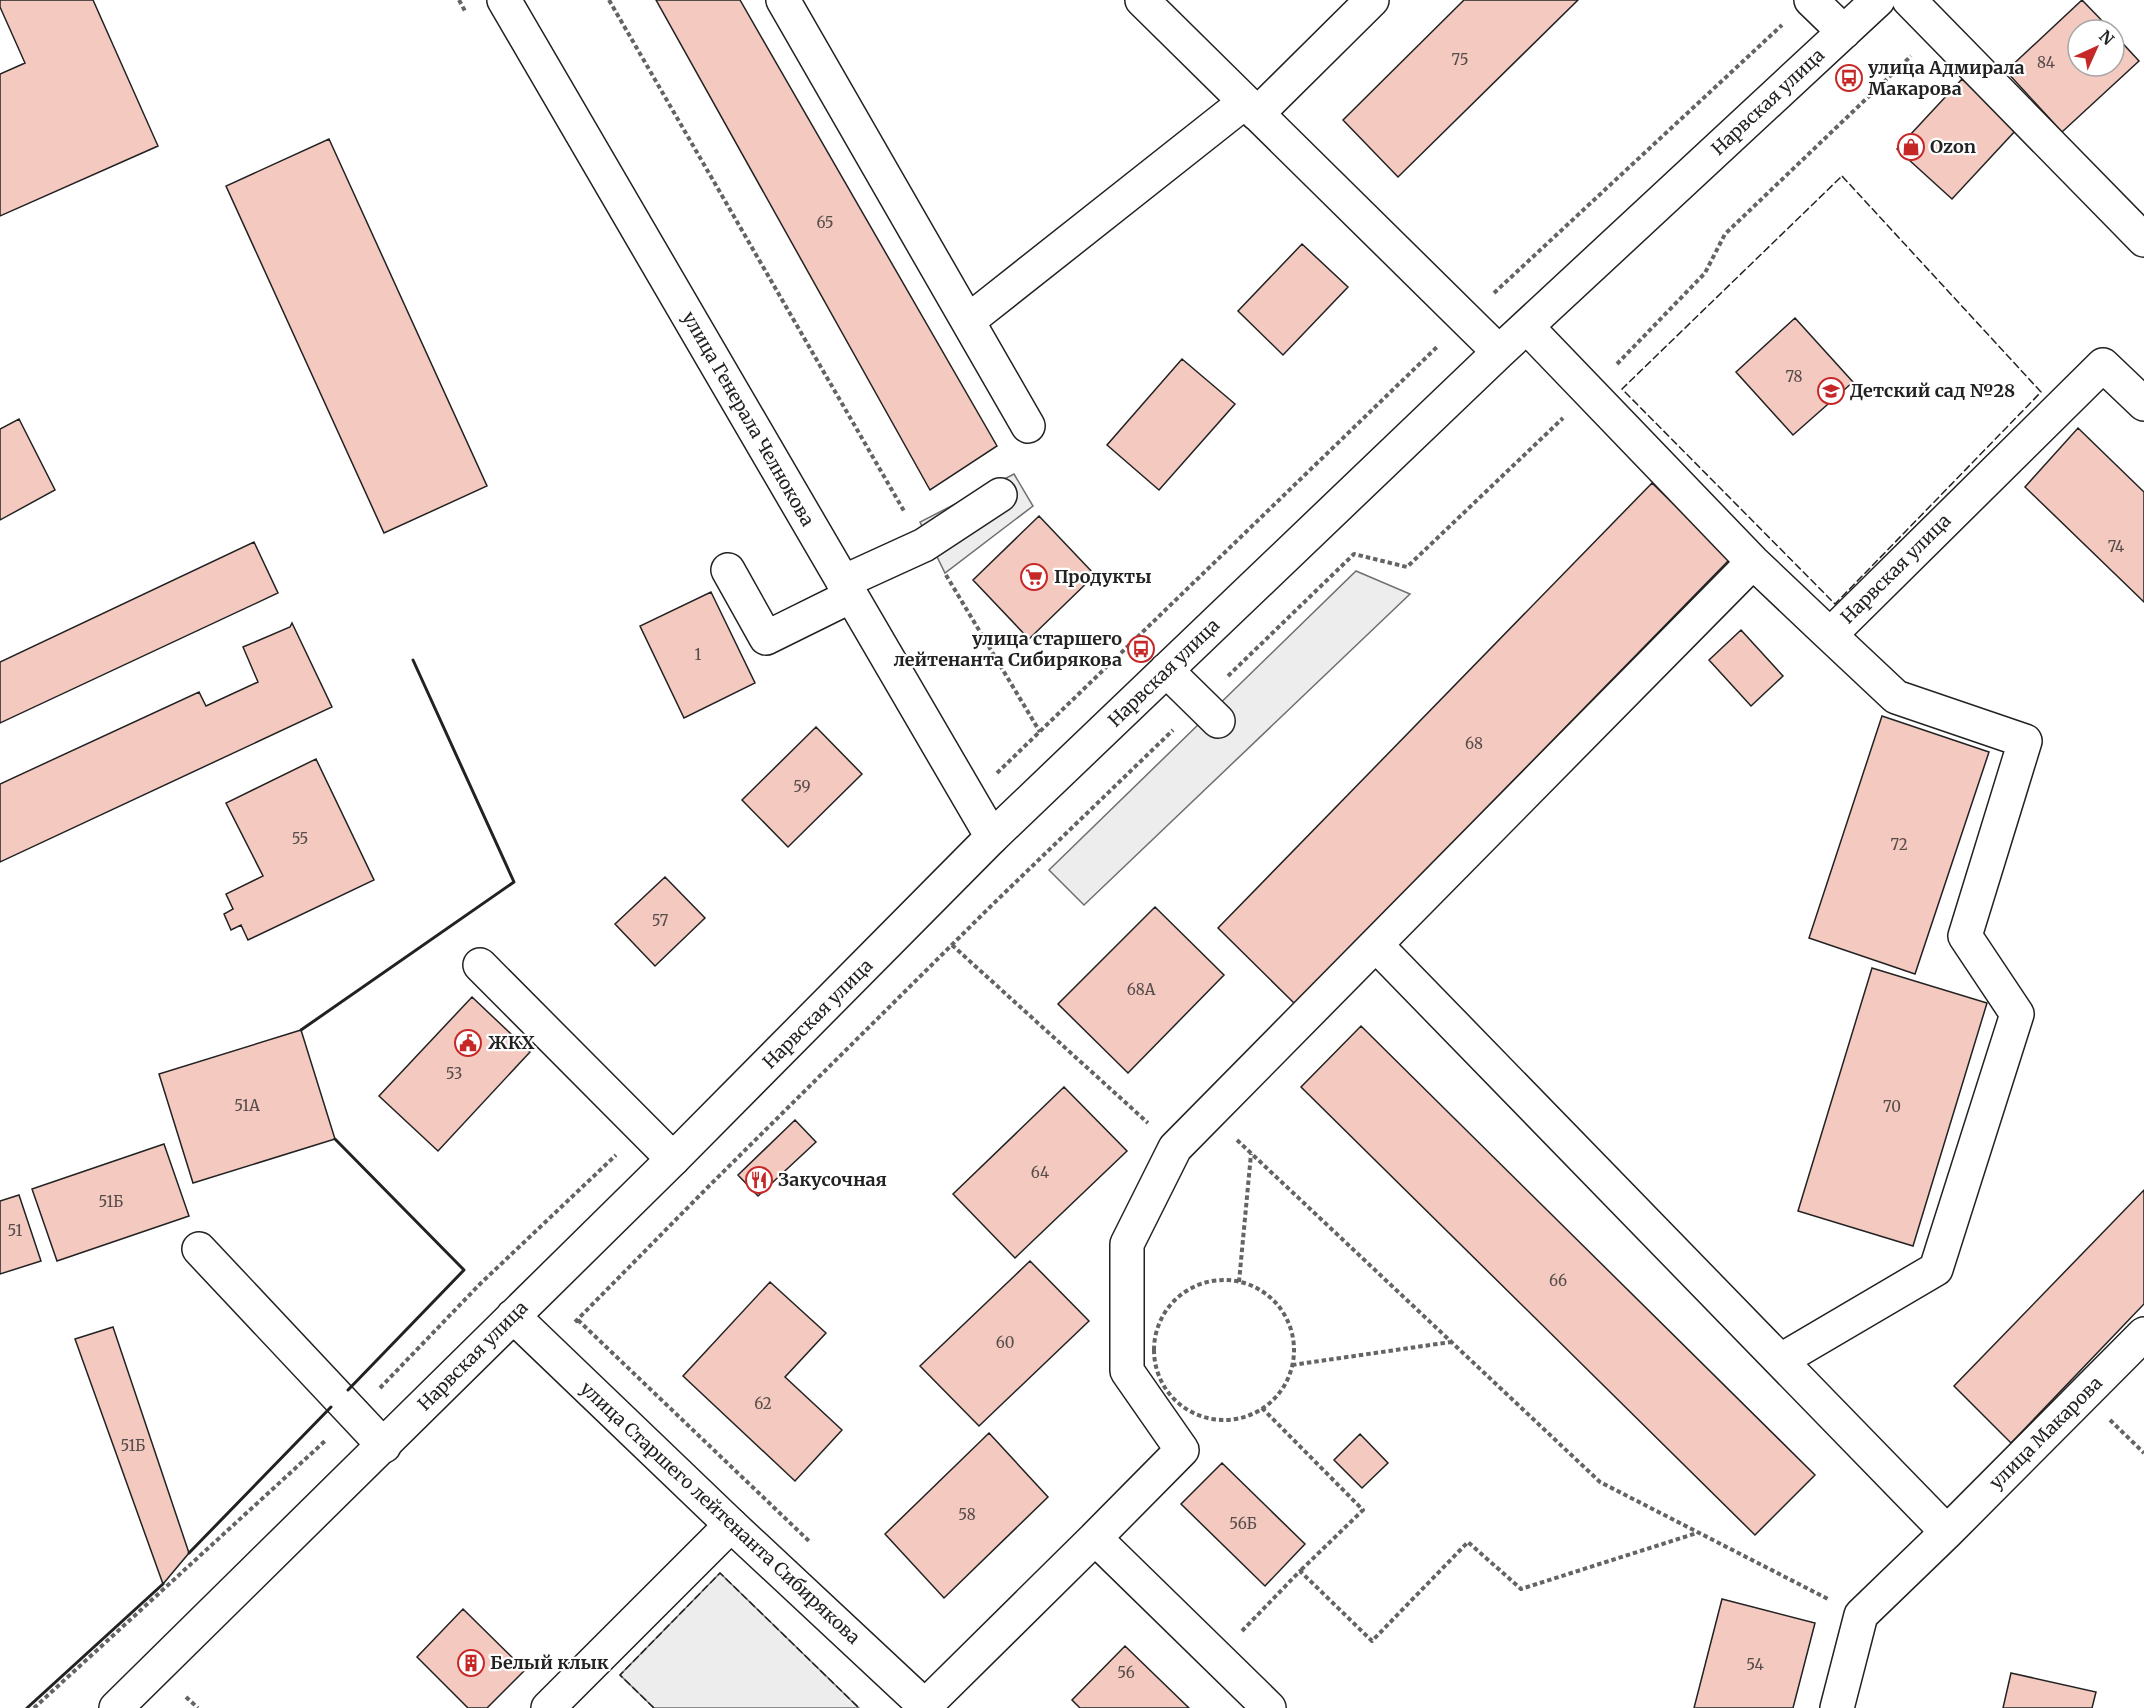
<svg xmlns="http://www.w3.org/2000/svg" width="2144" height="1708" viewBox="0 0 2144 1708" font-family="Merriweather,serif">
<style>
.parking{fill:#ededed;stroke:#6f6f6f;stroke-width:1.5}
.building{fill:#f3c9c0;stroke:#222;stroke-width:1.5}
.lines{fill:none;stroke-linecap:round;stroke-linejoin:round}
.minor-casing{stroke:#222;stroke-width:36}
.major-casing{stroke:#222;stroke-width:36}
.path{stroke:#646464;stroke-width:4;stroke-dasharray:4.5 3;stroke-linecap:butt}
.minor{stroke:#fff;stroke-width:33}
.major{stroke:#fff;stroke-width:33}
.fence{stroke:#222;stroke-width:1.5;stroke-dasharray:8 3;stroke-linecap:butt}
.wall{stroke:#222;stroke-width:3}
.labels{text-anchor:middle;stroke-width:4.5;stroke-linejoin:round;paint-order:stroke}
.number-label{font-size:15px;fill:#564c4a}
.poi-label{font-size:18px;font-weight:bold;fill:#222;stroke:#fff;text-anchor:start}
.street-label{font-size:18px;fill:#222;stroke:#fff}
</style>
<rect width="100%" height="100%" fill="#fff"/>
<path class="parking" d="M1014,474L1033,506L945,573L920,522Z
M1356,571L1410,594L1084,905L1049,870Z
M720,1573L859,1708H654L620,1675Z"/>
<path class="building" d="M0,0H93L158,146L0,216V74L25,63L0,7Z
M656,0H740L997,446L930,490Z
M1464,0H1578L1398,177L1343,120Z
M2082,0L2111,30H2078V66H2114V34L2139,61L2062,132L2006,71Z
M1962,79L2016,130L1952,199L1897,149Z
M329,139L487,486L384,533L226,186Z
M1302,244L1348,287L1283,355L1238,311Z
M1795,318L1853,382L1793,435L1736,372Z
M1182,359L1235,404L1159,490L1107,445Z
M19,419L55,490L0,520V429Z
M2078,428L2144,492V602L2025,487Z
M1652,483L1730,559L1295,1004L1218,928Z
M1039,516L1095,575L1029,639L973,580Z
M254,542L278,593L0,723V662Z
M711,592L755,683L684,718L640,626Z
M292,623L332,707L0,862V784L199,692L206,706L258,682L243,647L290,627Z
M1741,630L1783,676L1751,706L1709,660Z
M1882,716L1989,752L1915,974L1809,938Z
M816,727L862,774L788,847L742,800Z
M316,759L374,880L248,940L241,925L231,930L224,914L233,909L226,894L263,876L226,803Z
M665,877L705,918L655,966L615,924Z
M1155,907L1224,975L1128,1073L1058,1004Z
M1872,968L1987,1003L1913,1246L1798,1211Z
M472,997L530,1052L438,1151L379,1096Z
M1361,1026L1815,1475L1755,1535L1301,1087Z
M301,1030L335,1139L193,1183L159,1074Z
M1064,1087L1127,1151L1015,1258L953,1194Z
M795,1120L816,1142L758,1196L738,1175Z
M164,1144L189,1216L57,1261L32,1189Z
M2144,1190V1304L2011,1443L1954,1386Z
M19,1195L41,1261L0,1274V1201Z
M1030,1261L1089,1321L979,1426L920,1366Z
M770,1282L826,1333L785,1377L842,1430L795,1481L683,1376Z
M113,1327L189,1553L163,1584L75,1339Z
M989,1433L1048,1497L944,1598L885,1534Z
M1360,1434L1388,1463L1362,1488L1334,1460Z
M1222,1463L1305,1544L1265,1586L1181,1504Z
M1722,1599L1815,1623L1793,1708H1694Z
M463,1609L525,1670L487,1708H468L417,1657Z
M1125,1646L1189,1708H1080L1072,1700Z
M2011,1673L2096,1692L2092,1708H2003Z"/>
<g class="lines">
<defs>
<path id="minor" d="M783,0L1028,426
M1142,0L1499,352
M1811,0L1844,32
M1909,0L2144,240
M1257,114L1372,0
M968,321L1245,102
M1527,327L1753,562L1830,635L2103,365L2144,404
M728,570L766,638L851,596
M843,582L924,545L1000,495
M1166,670L1218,721
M992,837L1499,352L1878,0
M1376,945L1947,1532
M480,965L673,1159
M199,1249L384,1446
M1781,1360L1936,1269L2017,1014L1965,936L2025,741L1896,697L1830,635
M1095,1538L1182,1450L1127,1371V1244L1175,1148L1753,562
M925,1706L1095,1538L1269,1708
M548,1708L731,1525
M1837,1708L1861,1615L1947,1532L2144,1334"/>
<path id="major" d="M513,1316L731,1525L927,1708
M116,1708L673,1159L992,837L504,0"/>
</defs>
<use href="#minor" class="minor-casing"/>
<use href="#major" class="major-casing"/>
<path class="path" d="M459,0L465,11
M609,0L904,511
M1494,293L1782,25
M1617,364L1705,273L1725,234L1911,56
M946,575L1040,732
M1228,676L1354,554L1407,567L1563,418
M997,773L1438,346
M952,945L1148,1123
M1237,1140L1600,1482L1828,1599
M1154 1350a70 70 0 1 1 140 0a70 70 0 1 1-140 0Z
M1239,1282L1251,1154
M578,1320L811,1543
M575,1322L707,1188L992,905L1173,730
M1292,1365L1451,1342
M380,1388L480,1284L616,1155
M1262,1408L1363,1510L1300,1571
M2110,1420L2144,1453
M1242,1631L1300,1571L1372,1641L1468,1542L1521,1589L1697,1533
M186,1697L198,1708
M34,1708L325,1441"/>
<use href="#minor" class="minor"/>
<use href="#major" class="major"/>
<path class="fence" d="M1842,176L2041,392L1835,604L1622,389Z
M654,1708L620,1675L720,1573L859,1708"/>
<path class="wall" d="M301,1030L514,882L413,660
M335,1139L464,1270L348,1390
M189,1553L331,1407
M27,1708L163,1584"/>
</g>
<defs>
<symbol id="bus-ring" viewBox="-11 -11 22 22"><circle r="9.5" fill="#fff" stroke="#c62828" stroke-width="1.5"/><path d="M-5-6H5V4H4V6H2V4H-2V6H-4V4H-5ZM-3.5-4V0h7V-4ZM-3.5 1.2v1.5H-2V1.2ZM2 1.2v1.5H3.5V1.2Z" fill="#c62828"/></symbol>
<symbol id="shop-ring" viewBox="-11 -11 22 22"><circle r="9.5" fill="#fff" stroke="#c62828" stroke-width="1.5"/><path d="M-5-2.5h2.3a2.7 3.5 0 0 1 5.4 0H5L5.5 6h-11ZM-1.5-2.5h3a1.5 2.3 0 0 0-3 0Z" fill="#c62828"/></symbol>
<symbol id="school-ring" viewBox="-11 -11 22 22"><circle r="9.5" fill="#fff" stroke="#c62828" stroke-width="1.5"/><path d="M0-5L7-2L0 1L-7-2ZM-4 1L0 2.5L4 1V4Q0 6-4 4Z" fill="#c62828"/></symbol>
<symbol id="supermarket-ring" viewBox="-11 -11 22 22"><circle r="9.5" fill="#fff" stroke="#c62828" stroke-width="1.5"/><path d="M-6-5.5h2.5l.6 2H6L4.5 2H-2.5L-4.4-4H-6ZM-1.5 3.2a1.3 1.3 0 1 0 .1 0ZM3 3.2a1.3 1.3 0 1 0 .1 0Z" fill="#c62828"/></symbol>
<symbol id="civic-ring" viewBox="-11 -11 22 22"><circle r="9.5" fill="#fff" stroke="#c62828" stroke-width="1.5"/><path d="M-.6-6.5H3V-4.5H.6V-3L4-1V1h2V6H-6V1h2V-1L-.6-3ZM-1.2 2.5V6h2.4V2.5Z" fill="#c62828"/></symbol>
<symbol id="restaurant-ring" viewBox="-11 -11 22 22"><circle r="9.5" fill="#fff" stroke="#c62828" stroke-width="1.5"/><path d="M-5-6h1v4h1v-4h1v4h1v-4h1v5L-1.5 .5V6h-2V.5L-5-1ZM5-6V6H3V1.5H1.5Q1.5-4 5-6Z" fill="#c62828"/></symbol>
<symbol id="building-ring" viewBox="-11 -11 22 22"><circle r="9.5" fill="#fff" stroke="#c62828" stroke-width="1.5"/><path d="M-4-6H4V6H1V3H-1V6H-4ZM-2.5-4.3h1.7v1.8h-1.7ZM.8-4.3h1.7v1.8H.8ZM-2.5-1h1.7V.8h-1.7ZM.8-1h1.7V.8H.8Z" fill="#c62828"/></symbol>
</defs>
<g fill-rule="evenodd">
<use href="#bus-ring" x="1834" y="63" width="30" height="30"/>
<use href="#shop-ring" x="1896" y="132" width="30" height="30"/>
<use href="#school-ring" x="1816" y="376" width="30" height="30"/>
<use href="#supermarket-ring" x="1019" y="562" width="30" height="30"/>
<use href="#bus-ring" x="1126" y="634" width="30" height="30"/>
<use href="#civic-ring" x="453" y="1028" width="30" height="30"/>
<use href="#restaurant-ring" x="744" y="1165" width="30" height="30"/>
<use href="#building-ring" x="456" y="1648" width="30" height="30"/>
</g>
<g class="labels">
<g class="number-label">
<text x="1460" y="65">75</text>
<text x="2046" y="68">84</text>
<text x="825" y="228">65</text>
<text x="1794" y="382">78</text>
<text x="2116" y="552">74</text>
<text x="698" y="660">1</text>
<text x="1474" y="749">68</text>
<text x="802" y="792">59</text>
<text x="300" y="844">55</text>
<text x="1899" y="850">72</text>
<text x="660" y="926">57</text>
<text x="1141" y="995">68А</text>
<text x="454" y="1079">53</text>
<text x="247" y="1111">51А</text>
<text x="1892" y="1112">70</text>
<text x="1040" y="1178">64</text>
<text x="111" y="1207">51Б</text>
<text x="15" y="1236">51</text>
<text x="1558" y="1286">66</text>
<text x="1005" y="1348">60</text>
<text x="763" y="1409">62</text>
<text x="133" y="1451">51Б</text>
<text x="967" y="1520">58</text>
<text x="1243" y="1529">56Б</text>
<text x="1755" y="1670">54</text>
<text x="1126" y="1678">56</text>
</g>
<g class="poi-label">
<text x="1868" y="74">улица Адмирала<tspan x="1868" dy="21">Макарова</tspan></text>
<text x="1930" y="153">Ozon</text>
<text x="1850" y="397">Детский сад №28</text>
<text x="1054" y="583">Продукты</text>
<text x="1122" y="645" text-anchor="end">улица старшего<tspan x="1122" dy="21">лейтенанта Сибирякова</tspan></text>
<text x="488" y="1049">ЖКХ</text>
<text x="778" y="1186">Закусочная</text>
<text x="490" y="1669">Белый клык</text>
</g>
<g class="street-label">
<text transform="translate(1768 102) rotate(-43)" y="6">Нарвская улица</text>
<text transform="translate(748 419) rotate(60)" y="6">улица Генерала Челнокова</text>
<text transform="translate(1896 569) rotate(-45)" y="6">Нарвская улица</text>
<text transform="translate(1164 673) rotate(-44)" y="6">Нарвская улица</text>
<text transform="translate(818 1014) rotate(-45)" y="6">Нарвская улица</text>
<text transform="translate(473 1356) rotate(-45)" y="6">Нарвская улица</text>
<text transform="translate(2046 1433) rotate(-45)" y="6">улица Макарова</text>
<text transform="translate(720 1513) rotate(43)" y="6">улица Старшего лейтенанта Сибирякова</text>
</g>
</g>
<g transform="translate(2096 48) rotate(45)"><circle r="28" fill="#ffffff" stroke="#a7a7a7" stroke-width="1.5"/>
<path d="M0-4.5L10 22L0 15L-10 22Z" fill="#c62828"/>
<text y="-9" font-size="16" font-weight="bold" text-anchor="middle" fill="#222222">N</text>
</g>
</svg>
